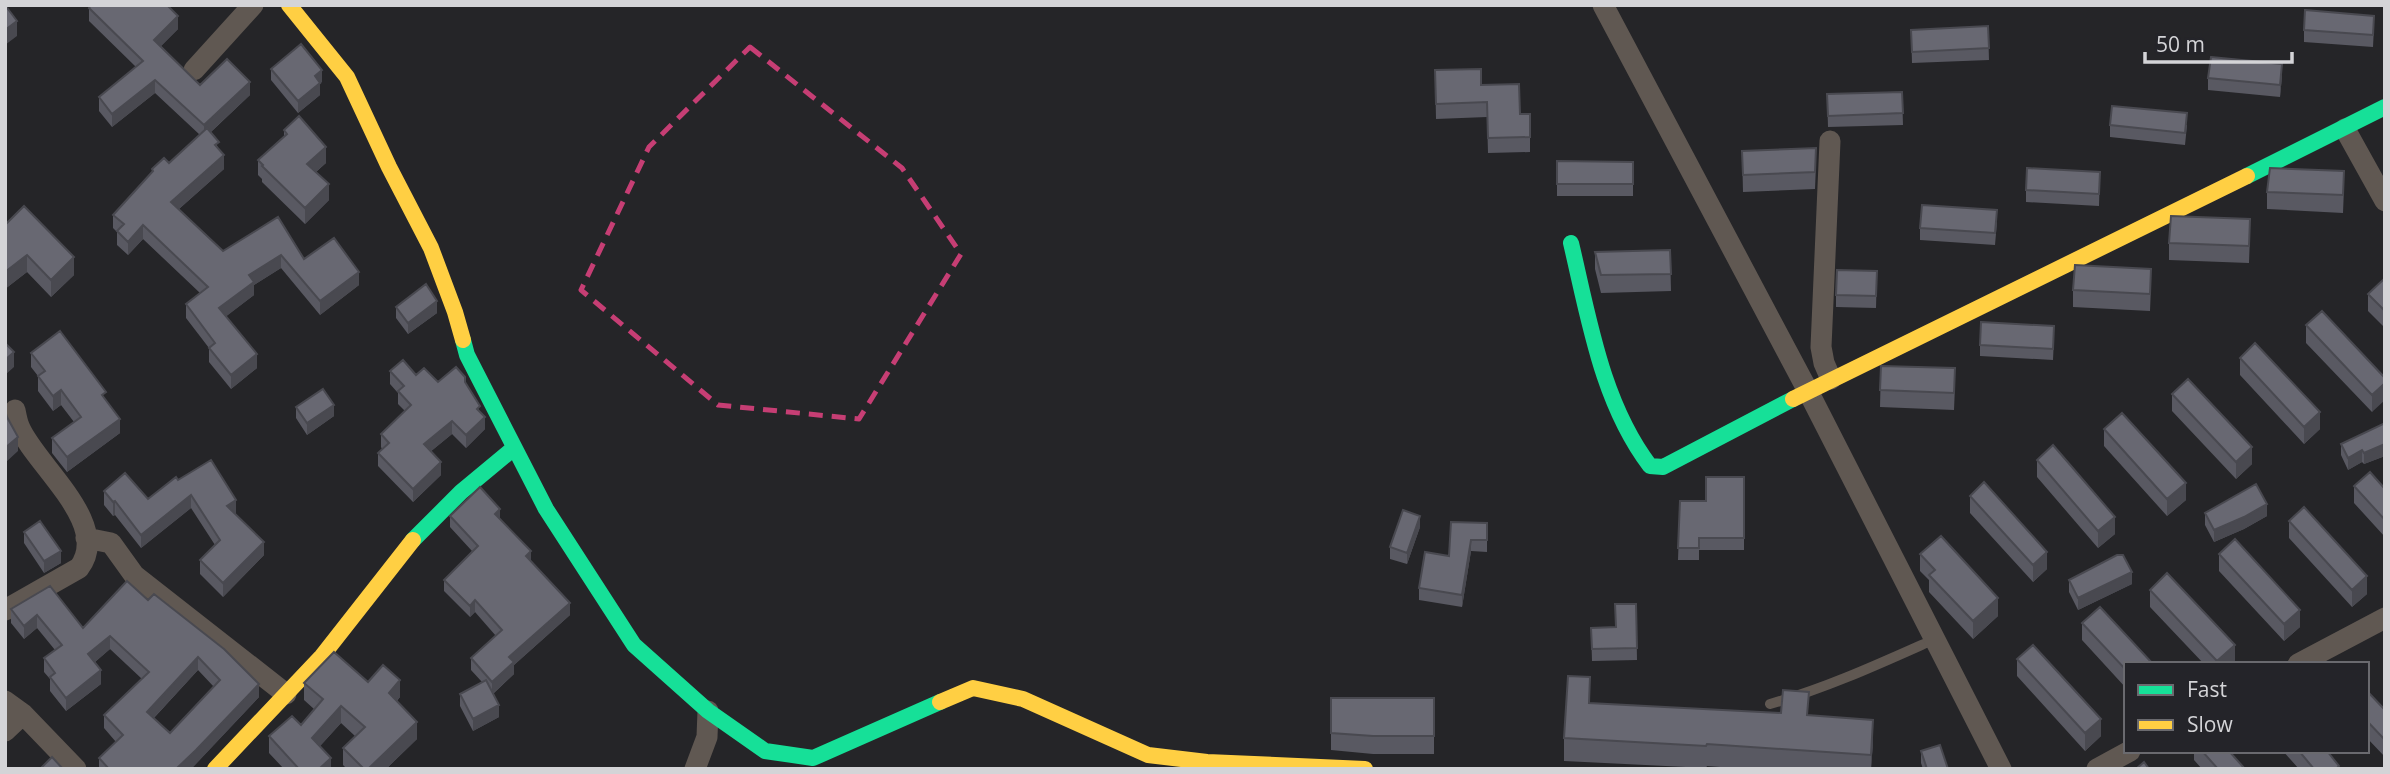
<svg xmlns="http://www.w3.org/2000/svg" width="2390" height="774" viewBox="0 0 2390 774" font-family="'Open Sans',sans-serif">
<style>
.lines{fill:none;stroke-linecap:round;stroke-linejoin:round}
.lane{stroke:#605852;stroke-width:10}
.street{stroke:#605852;stroke-width:21}
.fast{stroke:#16e098;stroke-width:16}
.slow{stroke:#ffcf43;stroke-width:16}
.wall{fill:#595962;fill-rule:evenodd}
.shaded-wall{fill:#494950}
.building{fill:#686872;stroke:#494950;stroke-width:2;fill-rule:evenodd}
.marked{fill:none;stroke:#c63e74;stroke-width:5;stroke-dasharray:14 9;stroke-linejoin:round}
</style>
<rect width="100%" height="100%" fill="#252528"/>
<g class="lines">
<path class="lane" d="M1770,704C1827,688 1881,663 1935,639"/>
<path class="street" d="M1603,5L1808,391L2001,769
M194,70L253,5
M2345,129L2385,201
M1830,141L1821,347L1824,363L1831,379
M86,538L111,543L134,575L286,694
M5,610L79,568C113,524 33,463 19,426C17,421 16,415 15,410
M2298,664L2385,618
M5,701L23,714L76,769
M5,731L23,714
M695,769L707,737L708,711
M2097,769L2130,751"/>
<path class="fast" d="M2247,176L2385,107
M1571,243C1589,319 1602,403 1650,466L1663,467L1793,399
M463,340L467,355L546,509L634,645L708,711L765,751L813,758L940,702
M413,540L461,492L514,448"/>
<path class="slow" d="M289,5L347,77L389,167L431,248L455,312L463,340
M1793,399L2247,176
M940,702L973,688L1023,699L1148,755L1207,762L1365,769
M215,769L322,656L413,540"/>
</g>
<path class="wall" d="M89,8L178,29L161,46L200,85L250,95L211,132L219,150L224,169L179,209L223,251L278,217L304,259L359,285L320,315L281,268L254,285V295L226,316L257,368L231,389L209,362V348L186,318V304L200,293L143,239L128,255L117,245V232L113,228V215L152,172V169L169,163L200,135L155,93L112,127L99,111V97L136,67L89,21Z
M1988,26L1989,60L1912,63L1911,30Z
M2374,27L2373,47L2304,42V30Z
M271,69L322,82L320,83V95L298,113L271,80Z
M1435,70L1520,114H1530V152L1488,153L1487,117L1436,119Z
M2282,76L2280,97L2208,90V78Z
M1902,92L1903,125L1828,127L1827,94Z
M2110,125H2187L2185,145L2110,137Z
M284,130L326,163L316,172L329,200L305,224L262,182V179L258,175V160L284,137Z
M1742,151L1816,165L1815,189L1743,192Z
M1557,161L1633,162V196H1557Z
M2100,172L2099,206L2026,202V190Z
M2344,188L2343,213L2267,209V192Z
M1997,222L1995,245L1920,240V228Z
M5,225L74,275L51,297L27,272L5,289Z
M2250,236L2249,263L2169,260V243Z
M1670,250L1671,291L1601,293L1595,269V252Z
M1877,271L1876,308L1836,307V295Z
M2385,278V328L2368,311V294Z
M2151,286L2150,311L2073,307V290Z
M396,307L437,313L408,334L396,318Z
M2306,325L2385,378L2372,412L2306,343Z
M2054,338L2053,360L1980,356V345Z
M31,353L106,401L120,433L67,472L52,453V438L74,422L61,405L53,411L38,391V376L31,367Z
M2240,358L2320,429L2304,444L2240,375Z
M1881,366L1955,386L1954,410L1880,407Z
M390,371L416,375L438,382H465L480,412L485,429L466,448L452,434L430,452L441,475L413,502L378,466V453L382,449L381,447V434L405,411L398,404V393L390,384Z
M2172,394L2252,464L2236,479L2172,411Z
M296,407L334,416L307,435L296,418Z
M2385,423V456L2364,464L2362,462L2348,470L2341,455V444Z
M2104,429L2186,500L2167,516L2104,446Z
M2037,460L2115,534L2098,548L2037,477Z
M1744,477V550H1699V560H1678L1680,501H1706Z
M178,480L236,514L264,555L223,597L200,574V560L215,545L191,508L141,548L115,515L113,516L104,505V491L148,499Z
M2354,486L2385,489V537L2354,503Z
M1970,496L2047,569L2033,582L1970,513Z
M2205,513L2267,516L2244,529L2214,542L2205,525Z
M450,516L500,520L570,615L514,665V674L493,694L499,717L473,731L460,706V694L482,682L471,670V658L496,636L475,612L470,617L444,591V580L472,551L450,527Z
M2289,521L2367,594L2352,607L2289,538Z
M1487,523V552L1471,551L1462,607L1419,600V588L1449,556Z
M1420,527L1407,564L1390,559V547Z
M24,532L61,563L44,573L24,543Z
M1920,554L1998,616L1973,639L1929,592V580L1920,571Z
M2219,554L2300,627L2284,641L2219,571Z
M2069,580L2132,584L2078,610L2069,592Z
M127,581L259,697L191,769H99V758L116,742L104,728V715L142,679L110,649L95,662L101,684L66,711L50,691V679L44,672V658L55,650L37,628L24,639L11,623V609L50,586L83,628ZM198,670L214,687L170,733L154,718Z
M2150,590L2235,662L2233,664H2204L2150,607Z
M1636,604L1637,660L1592,661L1591,628L1615,627Z
M2082,623L2126,664V688L2082,640Z
M2017,659L2101,736L2085,751L2017,676Z
M368,682L400,697L397,701L417,739L386,769H347L343,765V748L355,736L341,723L320,746L331,769H284L269,753V736L301,725L314,709L304,700V683Z
M2367,691L2385,710V757L2367,738Z
M1331,698H1434V754H1373L1331,750Z
M1590,704L1809,715L1873,742L1871,769H1746L1707,766L1706,768L1564,761V738Z
M1921,751L1948,769H1923L1921,763Z
M2194,751H2229L2245,769H2202L2194,760Z
M2283,751H2327L2339,769H2299Z"/>
<path class="shaded-wall" d="M178,16V29L154,53V40Z
M17,21V36L5,45V30Z
M2282,64V76L2280,97V85Z
M322,70V82L320,83V95L298,113V101L315,76Z
M155,80V93L112,127V114Z
M250,82V95L204,138V125Z
M326,147V163L307,179V164Z
M224,155V169L171,216V202Z
M329,184V200L305,224V208Z
M143,225V239L128,255V242Z
M27,255V272L5,289V272Z
M281,255V268L254,285V295L219,322V308L249,275Z
M74,257V275L51,297V280Z
M359,272V285L320,315V301Z
M437,301V313L408,334V323Z
M14,352V367L5,375V360Z
M257,354V368L231,389V375Z
M2385,383V400L2372,412V395Z
M61,390V405L53,411V396Z
M334,405V416L307,435V423Z
M2320,412V429L2304,444V427Z
M485,417V429L466,448V435Z
M120,419V433L67,472V457Z
M452,421V434L424,457V444Z
M18,437V451L5,463V448Z
M2385,444V456L2364,464V453Z
M2252,447V464L2236,479V462Z
M2362,450V462L2348,470V458Z
M441,462V475L413,502V489Z
M2186,483V500L2167,516V499Z
M191,495V508L141,548V535Z
M236,500V514L227,506Z
M115,501V515L113,516V502Z
M2267,504V516L2244,529L2214,542V530Z
M500,509V521L495,514Z
M1420,516V527L1407,564V553Z
M2115,517V534L2098,548V531Z
M1471,540V551L1462,607V595Z
M264,542V555L223,597V583Z
M61,551V563L44,573V561Z
M531,551V563L526,556Z
M2047,552V569L2033,582V565Z
M2132,572V584L2078,610V598Z
M2367,576V594L2352,607V590Z
M1998,598V616L1973,639V621Z
M475,600V612L470,617V606Z
M570,603V615L514,665V674L492,694V682L509,657Z
M2300,610V627L2284,641V624Z
M37,615V628L24,639V626Z
M110,636V649L88,668V654Z
M2235,645V662L2233,664H2217V661Z
M198,657V670L147,725V712Z
M101,670V684L66,711V698Z
M400,680V697L389,710V693Z
M259,684V697L196,764L191,769H176Z
M499,705V717L473,731V719Z
M341,706V723L312,755V738Z
M2101,719V736L2085,751V733Z
M1873,720V742L1871,769V755Z
M417,722V739L386,769H368Z
M331,758V769H319Z"/>
<path class="building" d="M5,5L17,21L5,30Z
M91,5H167L178,16L154,40L200,85L227,59L250,82L204,125L155,80L112,114L99,97L143,61L89,8Z
M2305,10L2374,16L2373,35L2304,30Z
M1988,26L1989,48L1912,52L1911,30Z
M301,44L322,70L315,76L320,83L298,101L271,69Z
M2211,57L2282,64L2280,85L2208,78Z
M1481,69V85L1519,84L1520,114H1530V137L1488,138L1487,102L1436,104L1435,70Z
M1902,92L1903,113L1828,116L1827,94Z
M2112,106L2187,113L2185,133L2110,125Z
M299,116L326,147L307,164L329,184L305,208L262,166L263,165L258,160L287,134L284,130Z
M207,128L219,142L215,145L224,155L171,202L223,251L278,217L304,259L334,238L359,272L320,301L281,255L249,275L254,282L219,308L257,354L231,375L209,348L215,343L186,304L208,287L143,225L128,242L117,231L124,224L113,215L153,171L152,169L164,158L169,163Z
M1816,148L1815,172L1743,175L1742,151Z
M1557,161L1633,162V184H1557Z
M2027,168L2100,172L2099,194L2026,190Z
M2270,168L2344,171L2343,195L2267,192Z
M1922,205L1997,210L1995,233L1920,228Z
M24,206L74,257L51,280L27,255L5,272V225Z
M2171,216L2250,219L2249,246L2169,243Z
M1670,250L1671,274L1601,275L1595,252Z
M2075,265L2151,269L2150,294L2073,290Z
M1837,270L1877,271L1876,296L1836,295Z
M2385,278V311L2368,294Z
M426,284L437,301L408,323L396,307Z
M2322,311L2385,378V383L2372,395L2306,325Z
M1981,322L2054,326L2053,349L1980,345Z
M60,331L106,392L102,395L120,419L67,457L52,438L81,417L61,390L53,396L38,376L45,371L31,353Z
M5,343L14,352L5,360Z
M2255,343L2320,412L2304,427L2240,358Z
M403,360L416,375L424,368L438,382L456,367L465,377V382L480,406L477,409L485,417L466,435L452,421L424,444L441,462L413,489L378,453L389,443L381,434L411,405L398,391L404,386L390,371Z
M1881,366L1955,368L1954,393L1880,390Z
M2188,379L2252,447L2236,462L2172,394Z
M323,389L334,405L307,423L296,407Z
M5,410L7,417L18,437L5,448Z
M2122,413L2186,483L2167,499L2104,429Z
M2385,423V444L2364,453L2362,450L2348,458L2341,444Z
M2053,445L2115,517L2098,531L2037,460Z
M211,460L236,500L227,506L264,542L223,583L200,560L220,540L191,495L141,535L115,501L113,502L104,491L125,473L148,499L176,477L178,480Z
M2370,472L2385,489V520L2354,486Z
M1706,477H1744V538H1699V548H1678L1680,501H1706Z
M1984,482L2047,552L2033,565L1970,496Z
M2256,484L2267,504L2244,517L2214,530L2205,513Z
M480,487L500,509L495,514L531,551L526,556L570,603L509,657L514,662L492,682L471,658L502,630L475,600L470,606L444,580L478,546L450,516Z
M2304,507L2367,576L2352,590L2289,521Z
M1403,510L1420,516L1407,553L1390,547Z
M40,521L61,551L44,561L24,532Z
M1451,522L1487,523V540H1471L1462,595L1419,588L1425,552L1449,556Z
M1941,536L1998,598L1973,621L1929,575L1935,570L1920,554Z
M2235,539L2300,610L2284,624L2219,554Z
M2117,555H2123L2132,572L2078,598L2069,580Z
M2167,573L2235,645L2217,661L2150,590Z
M127,581L148,600L154,594L224,649L259,684L196,750L176,769H109L99,758L123,735L104,715L149,672L110,636L88,654L101,670L66,698L50,677L55,673L44,658L62,645L37,615L24,626L11,609L50,586L83,628ZM198,657L220,680L170,733L147,712Z
M1615,604H1636L1637,648L1592,649L1591,628L1616,627Z
M2100,607L2153,664H2126V670L2082,623Z
M2033,645L2101,719L2085,733L2017,659Z
M334,652L368,682L383,665L400,680L389,693L417,722L368,769H364L343,748L365,727L341,706L312,738L331,758L319,769H299L269,736L292,716L301,725L323,699L304,683Z
M1568,676L1590,677L1589,703L1781,713L1783,690L1809,692L1807,715L1873,720L1871,755L1707,744L1706,746L1564,738Z
M486,680L499,705L473,719L460,694Z
M2367,691L2385,710V740L2367,721Z
M1331,698H1434V736H1373L1331,733Z
M1940,745L1948,769H1927L1921,751Z
M2202,751H2229L2245,769H2218Z
M2299,751H2327L2339,766L2336,769H2314Z
M52,757L63,769H40Z
M2144,762L2149,769H2136Z"/>
<path class="marked" d="M750,47L902,168L961,254L859,419L718,405L581,290L649,147Z"/>
<rect width="2390" height="774" fill="none" stroke="#d4d4d7" stroke-width="14"/>
<rect x="2124" y="662" width="245" height="91" fill="#242429" stroke="#6a6a6f" stroke-width="2"/>
<rect x="2138" y="685" width="35" height="10" fill="#16e098" stroke="#6a6a6f" stroke-width="2"/>
<text x="2187" y="697" font-size="21" fill="#d4d4d7">Fast</text>
<rect x="2138" y="720" width="35" height="10" fill="#ffcf43" stroke="#6a6a6f" stroke-width="2"/>
<text x="2187" y="732" font-size="21" fill="#d4d4d7">Slow</text>
<path d="M2145 52v10h147v-10" fill="none" stroke="#d4d4d7" stroke-width="3.5"/>
<text x="2156" y="52" font-size="21" fill="#d4d4d7" stroke="#242429" stroke-width="5" paint-order="stroke">50 m</text>
</svg>
